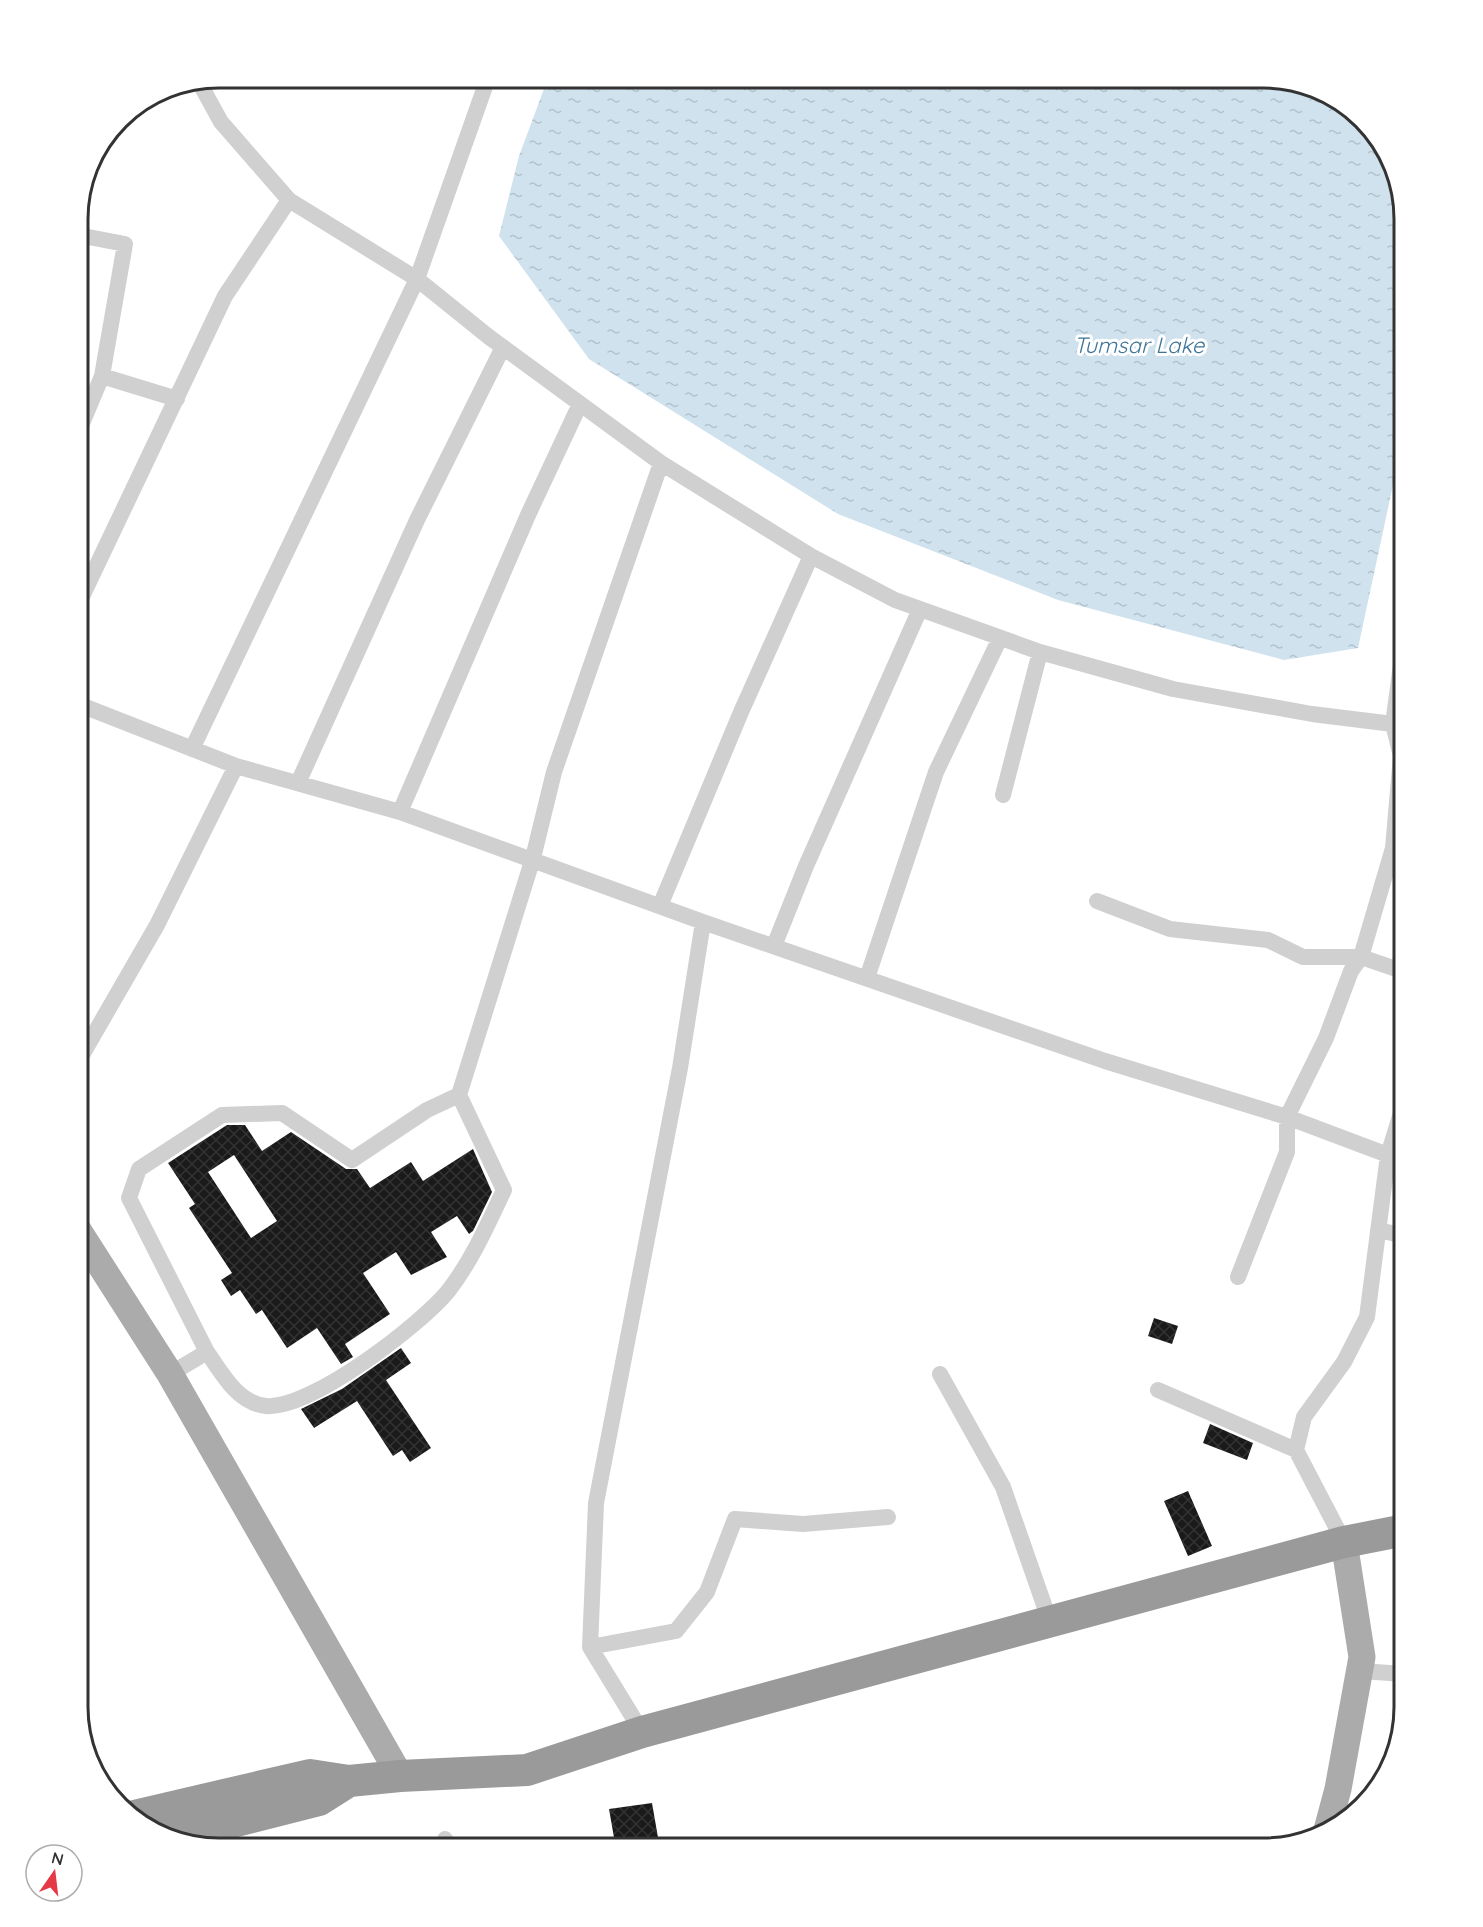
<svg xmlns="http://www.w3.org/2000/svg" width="1483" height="1927" viewBox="0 0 1483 1927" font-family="Quicksand,sans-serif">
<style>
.water{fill:url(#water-ripples)}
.building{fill:url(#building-cross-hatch);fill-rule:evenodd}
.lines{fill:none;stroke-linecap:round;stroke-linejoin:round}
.street{stroke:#d0d0d0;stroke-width:16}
.primary{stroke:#ababab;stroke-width:27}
.highway{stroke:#9a9a9a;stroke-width:32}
.labels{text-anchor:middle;stroke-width:6;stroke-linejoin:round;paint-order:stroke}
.water-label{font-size:22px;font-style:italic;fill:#3f7597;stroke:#fff}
.rim{fill:none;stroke:#333;stroke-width:3}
</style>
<defs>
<pattern id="water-ripples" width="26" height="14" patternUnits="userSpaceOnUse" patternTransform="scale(1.5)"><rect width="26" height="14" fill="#cfe2ee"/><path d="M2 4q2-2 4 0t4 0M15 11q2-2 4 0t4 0" fill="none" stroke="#b2c2cd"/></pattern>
<pattern id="building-cross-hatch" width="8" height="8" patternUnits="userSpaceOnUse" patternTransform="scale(1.5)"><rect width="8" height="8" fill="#1a1a1a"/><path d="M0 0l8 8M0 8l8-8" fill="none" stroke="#333"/></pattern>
</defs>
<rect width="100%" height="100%" fill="#fff"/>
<path class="water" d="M548,78H1273L1334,97L1381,141L1405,219V429L1358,648L1284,660L1058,600L838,514L589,359L499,236L519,156Z"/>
<path class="building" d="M227,1125H245L262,1151L291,1132L346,1169H357L370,1188L411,1162L423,1181L473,1149L492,1192L473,1231L469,1234L457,1216L431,1232L447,1257L411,1275L396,1252L363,1273L390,1314L345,1344L353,1357L341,1364L317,1328L287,1348L262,1310L256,1314L240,1290L231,1296L221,1280L232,1273L189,1208L195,1204L168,1163ZM234,1155L277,1221L251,1238L208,1172Z
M1154,1318L1178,1326L1172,1344L1148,1336Z
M401,1348L411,1363L386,1380L431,1448L410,1462L402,1450L393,1456L357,1401L314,1428L301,1409L342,1389Z
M1210,1424L1253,1443L1247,1460L1203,1443Z
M1188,1491L1212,1546L1188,1556L1164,1501Z
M652,1803L660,1849H616L609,1809Z"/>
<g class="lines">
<path class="street" d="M488,78L417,279L489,337L661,463L811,556L895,600L1040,652L1173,689L1312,714L1393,724L1405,635
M102,376L177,399
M78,433L102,376L125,244L78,235
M78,605L225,296L289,200
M78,704L236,766L400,812L703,922L1105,1061L1287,1117L1388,1155L1405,1100
M192,749L417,279L289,200L221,122L199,82
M298,783L417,520L503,347
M1003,795L1040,652
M400,812L528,515L580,404
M1097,901L1170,929L1268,940L1303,957H1361L1405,972
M660,906L741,712L811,556
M774,946L806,866L920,609
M867,978L936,772L1000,638
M78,1062L157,925L236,766
M1378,1230L1405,1236
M1238,1277L1287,1152V1117L1326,1038L1351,971L1361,957L1393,848L1401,756L1393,724L1405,727
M207,1352C222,1373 237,1403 266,1406C310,1410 422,1324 449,1290C472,1260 488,1224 504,1190L459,1095
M170,1374L207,1352L129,1198L139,1169L222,1115L282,1113L352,1160L427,1110L459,1095L533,858L554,772L661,463
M940,1374L1003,1487L1050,1622
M1158,1390L1296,1450
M1344,1542L1296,1450L1304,1417L1344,1362L1367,1317L1388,1155
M590,1647L676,1631L707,1592L735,1519L803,1524L888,1517
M1360,1671L1405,1674
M642,1732L590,1647L596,1503L680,1068L703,922
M445,1839L451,1849"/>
<path class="primary" d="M78,1230L170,1374L400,1776
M1327,1830L1338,1789L1362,1657L1344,1542"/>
<path class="highway" d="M134,1816L310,1775L349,1781L400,1776L527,1770L642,1732L1344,1542L1405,1530
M173,1837L319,1800L349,1781"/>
</g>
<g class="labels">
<g class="water-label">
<text x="1139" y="353">Tumsar Lake</text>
</g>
</g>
<path d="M0 0H1483V1927H0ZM219 88H1263A131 131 0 0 1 1394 219V1707A131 131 0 0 1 1263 1838H219A131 131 0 0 1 88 1707V219A131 131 0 0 1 219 88Z" fill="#fff" fill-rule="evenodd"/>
<path class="rim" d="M219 88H1263A131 131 0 0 1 1394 219V1707A131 131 0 0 1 1263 1838H219A131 131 0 0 1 88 1707V219A131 131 0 0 1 219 88Z"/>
<g transform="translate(54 1873) rotate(14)"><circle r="28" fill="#ffffff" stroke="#adadad" stroke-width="1.5"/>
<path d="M0-4.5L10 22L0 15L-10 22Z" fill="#e63946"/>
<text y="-9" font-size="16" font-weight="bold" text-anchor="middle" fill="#333333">N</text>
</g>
</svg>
